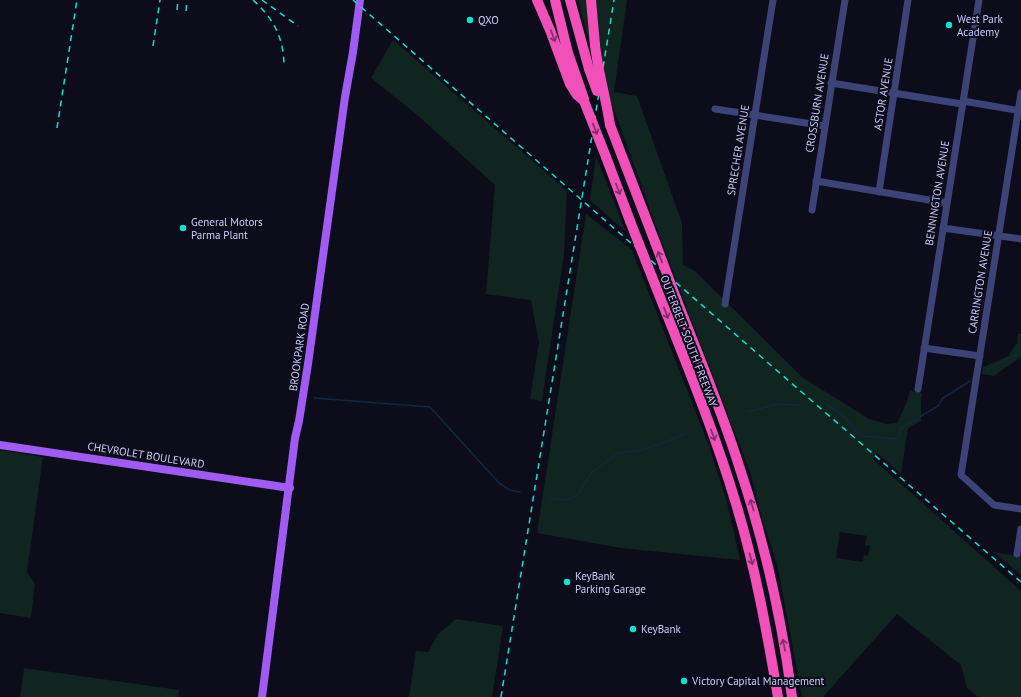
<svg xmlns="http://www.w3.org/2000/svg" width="1021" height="697" viewBox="0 0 1021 697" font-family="'PT Sans',sans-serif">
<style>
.green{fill:#102420;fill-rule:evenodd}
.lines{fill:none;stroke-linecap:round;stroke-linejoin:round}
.stream{stroke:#0f293d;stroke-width:1.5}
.minor{stroke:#3b4377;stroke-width:7}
.major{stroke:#a05bf2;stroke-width:8}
.highway{stroke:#f150b8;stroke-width:10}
.rail{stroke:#12e0d2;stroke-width:1.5;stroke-dasharray:6 5;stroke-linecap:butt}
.highway-bridge{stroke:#f150b8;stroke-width:10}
.oneway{stroke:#7f2e6a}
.poi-dot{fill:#12e0d2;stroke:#0d0c1b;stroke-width:1.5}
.labels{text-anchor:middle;stroke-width:4;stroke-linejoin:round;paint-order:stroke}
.poi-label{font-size:11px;fill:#cbcdfb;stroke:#0d0c1b;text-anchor:start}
.street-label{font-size:11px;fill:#cbcdfb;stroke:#0d0c1b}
</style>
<rect width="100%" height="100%" fill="#0d0c1b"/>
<path class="green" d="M578,0H589L591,49Z
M595,0H627L614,92L637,96L682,223L683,265L695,271L802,377L869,419L887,424L897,423L906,404L910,391L922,393L921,401V421L908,428L901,474L877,453L873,459L1021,591V697H978L967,688L961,665L897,614L823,697H802L777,564L763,522L750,472L666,253L609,96L599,44ZM840,532L867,536L865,545L870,546L868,556L864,555L863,562L836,558Z
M393,40L567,191L564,254L542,401L530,399L539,343L531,300L486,294L495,185L416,114L371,78Z
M596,156L626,232L590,200Z
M586,214L632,250L709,446L727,502L740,560L621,548L537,533Z
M1018,334H1021V357L994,376L982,374L983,367L1009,356L1010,353L1017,343Z
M0,450L43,457L27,572L35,584L31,618L0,613Z
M994,552L1021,557V575Z
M456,619L503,626L492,697H409L416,651L428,652L438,634Z
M24,668L179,690L178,697H20Z"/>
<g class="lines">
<path class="stream" d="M986,370L1021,352
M314,398L430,407L499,483L510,490L520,492
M827,405L837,411L849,422L856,431L863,436L895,439L899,436L901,428L938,406L943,398L970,381
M747,412L778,404L801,405
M549,498L565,500L570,499L579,493L592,472L618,453L641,450L668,441L684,434"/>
<path class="minor" d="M831,83L962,104
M1021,93L961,475L994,505L1021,509
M963,101L1021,111
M715,109L825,126
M816,181L947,203
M879,192L908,0
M812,210L845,0
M943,228L1021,239
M725,304L773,0
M924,348L980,356
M918,389L979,0
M1017,554L1021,529"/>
<path class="major" d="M0,445L290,488
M262,697L295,438L299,421L308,364L345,97L353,52L360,0"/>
<path class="highway" d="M537,0L550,30L570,84L577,95L584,101
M555,0L568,53L584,99
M570,0L589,69
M591,0L595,45
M610,125L655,242
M606,157L630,221
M652,277C682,353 714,429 737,507C756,570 767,633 778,697
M676,298C698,355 722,411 740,469C765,544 782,619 792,697"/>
<path class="rail" d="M253,0C274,19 284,38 284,67
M262,0L298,26
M353,0L767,362L1021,582
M177,10L178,0
M186,11L187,0
M153,46L160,0
M57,128L77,0
M501,697L614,0"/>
<path class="highway-bridge" d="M595,45C598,72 606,98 610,125
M589,69L597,91
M584,101L606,157
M630,221L652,277
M655,242L676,298"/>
</g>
<defs><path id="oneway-shaft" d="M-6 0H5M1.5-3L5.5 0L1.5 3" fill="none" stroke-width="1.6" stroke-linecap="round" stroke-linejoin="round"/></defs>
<g class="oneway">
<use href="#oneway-shaft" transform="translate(553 36) rotate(69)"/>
<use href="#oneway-shaft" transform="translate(595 129) rotate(69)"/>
<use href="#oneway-shaft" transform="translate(618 189) rotate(69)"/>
<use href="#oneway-shaft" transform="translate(660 257) rotate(-111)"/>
<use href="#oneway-shaft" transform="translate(666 313) rotate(69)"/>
<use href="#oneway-shaft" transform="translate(713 435) rotate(70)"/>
<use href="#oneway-shaft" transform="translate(752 505) rotate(-107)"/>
<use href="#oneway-shaft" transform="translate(751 559) rotate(75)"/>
<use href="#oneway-shaft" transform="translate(784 645) rotate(-100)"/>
</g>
<g class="poi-dot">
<circle cx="470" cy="20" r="4"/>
<circle cx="949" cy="25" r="4"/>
<circle cx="183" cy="228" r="4"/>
<circle cx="567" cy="582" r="4"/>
<circle cx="633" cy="629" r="4"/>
<circle cx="684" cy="681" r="4"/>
</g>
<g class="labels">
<g class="poi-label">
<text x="957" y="23">West Park<tspan x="957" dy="13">Academy</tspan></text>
<text x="478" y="24">QXO</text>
<text x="191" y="226">General Motors<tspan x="191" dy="13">Parma Plant</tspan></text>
<text x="575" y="580">KeyBank<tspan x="575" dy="13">Parking Garage</tspan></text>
<text x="641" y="633">KeyBank</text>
<text x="692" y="685">Victory Capital Management</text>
</g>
<g class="street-label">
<text transform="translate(883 94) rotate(-81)" y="4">ASTOR AVENUE</text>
<text transform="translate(817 103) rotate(-81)" y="4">CROSSBURN AVENUE</text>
<text transform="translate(738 150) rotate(-81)" y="4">SPRECHER AVENUE</text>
<text transform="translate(937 193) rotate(-81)" y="4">BENNINGTON AVENUE</text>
<text transform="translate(980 282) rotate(-81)" y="4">CARRINGTON AVENUE</text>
<text transform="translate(689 341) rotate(69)" y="4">OUTERBELT SOUTH FREEWAY</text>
<text transform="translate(299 347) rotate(-82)" y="4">BROOKPARK ROAD</text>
<text transform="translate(146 455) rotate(9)" y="4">CHEVROLET BOULEVARD</text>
</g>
</g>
</svg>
